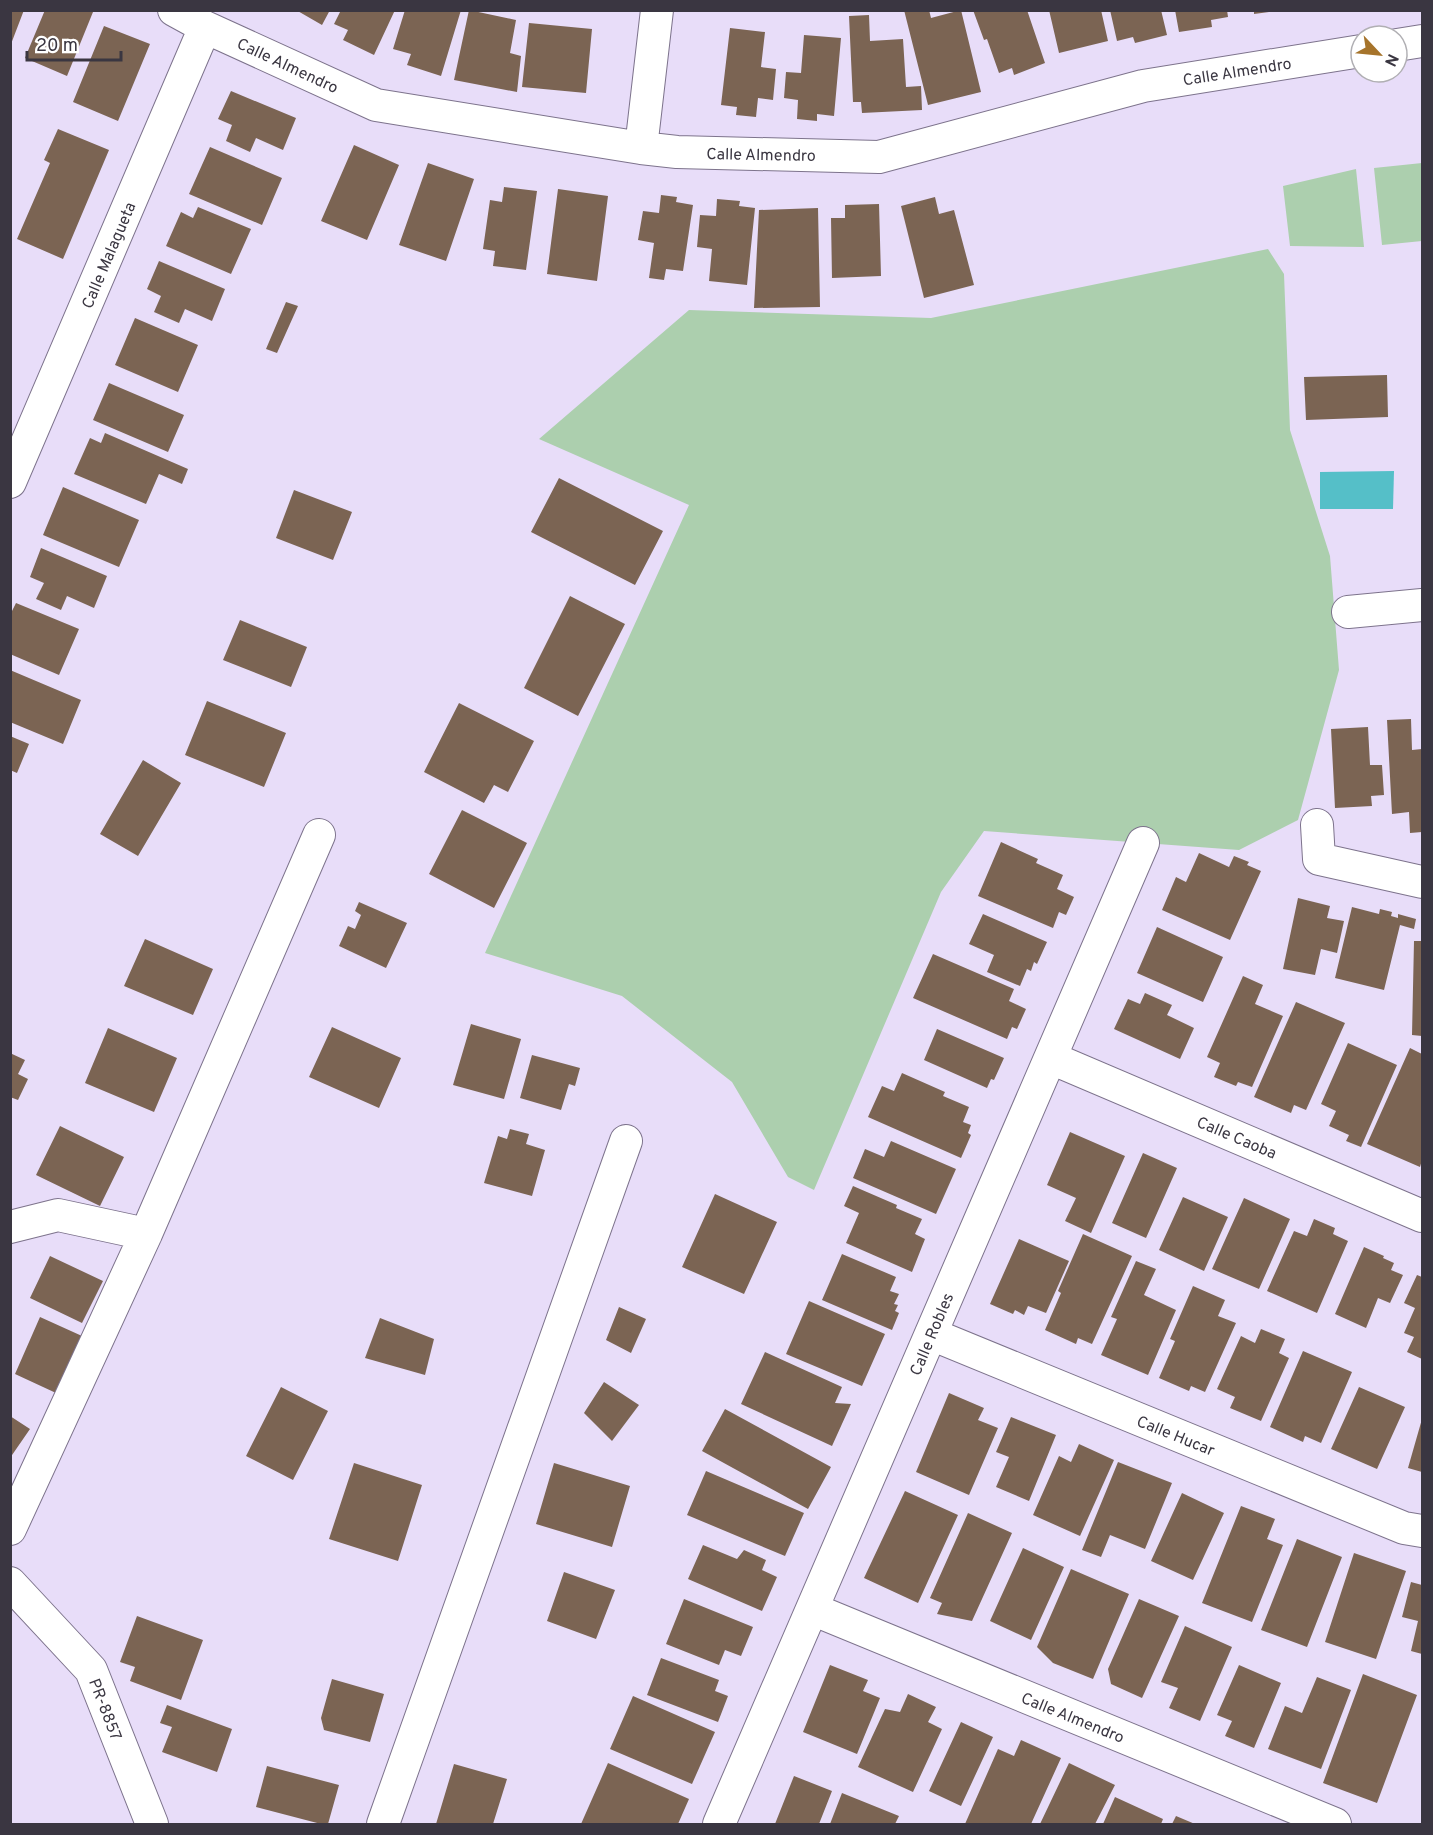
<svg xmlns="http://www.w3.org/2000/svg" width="1433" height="1835" viewBox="0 0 1433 1835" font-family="Overpass,sans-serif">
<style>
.green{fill:#accfae}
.water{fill:#55bfc8}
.building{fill:#7b6453}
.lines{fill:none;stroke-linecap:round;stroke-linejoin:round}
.minor-casing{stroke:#7d738c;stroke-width:34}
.minor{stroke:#fff;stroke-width:32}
.labels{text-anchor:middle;stroke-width:6;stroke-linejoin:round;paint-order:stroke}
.street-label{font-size:16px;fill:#3a3641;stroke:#fff}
</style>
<rect width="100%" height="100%" fill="#e8ddf9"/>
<path class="green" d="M1422,163V241L1382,245L1374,168Z
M1356,169L1364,247L1290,246L1283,186Z
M1268,249L1284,274L1290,430L1330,556L1339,670L1298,820L1239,850L984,831L941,892L814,1190L788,1177L732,1082L622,996L485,953L689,505L539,439L689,310L931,318Z"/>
<path class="water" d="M1394,471L1393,509H1320V472Z"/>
<path class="building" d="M10,10H24L11,44H10Z
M45,10H89L93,12L67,76L25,58Z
M296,10H330L322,25Z
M341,10H395L374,55L343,40L348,30L334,24Z
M405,10H461L441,76L407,65L411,54L393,49Z
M469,10L516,20L510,53L521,56L517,92L454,80Z
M904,10H929L931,18L961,10L981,92L928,105Z
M973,10H1027L1045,63L1014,75L1012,68L999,73L987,39L984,40Z
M1049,10H1101L1108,41L1059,53Z
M1110,10H1161L1167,35L1135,43L1133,37L1117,41Z
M1175,10H1227L1228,17L1211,20L1212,27L1179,32Z
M1254,10H1269V12L1254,14Z
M869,15L870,41L903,39L906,87L921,86L922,110L862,113L861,102H853L849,16Z
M529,23L592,29L586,93L522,87Z
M104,26L150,44L118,121L73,102Z
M730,28L765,32L761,67L776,69L773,100L758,98L756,117L736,115L737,107L721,105Z
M804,35L841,38L834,116L817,114V121L797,119L798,100L784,98L786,72L801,73Z
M231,91L296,118L283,150L256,138L250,152L226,141L232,125L218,119Z
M58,129L109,150L63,259L17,239L50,163L44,160Z
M354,145L399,165L367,240L321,221Z
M210,147L282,178L262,225L189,194Z
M428,163L474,179L446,261L399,245Z
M504,187L537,191L526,270L493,266L495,251L483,249L490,200L502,202Z
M558,189L608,196L597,281L547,274Z
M661,195L677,197L676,202L693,205L683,271L666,269L664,280L649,278L654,243L638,240L643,211L659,213Z
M935,197L939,214L954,210L974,285L924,298L901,206Z
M717,199L740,201L739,206L755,208L747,285L709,281L712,249L697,247L700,215L716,216Z
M879,204L881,276L832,278L831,218H845V205Z
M198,207L251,229L231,274L166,246L181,212L193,218Z
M818,208L820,307L754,308L759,210Z
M159,261L225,289L212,321L185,309L179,323L154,312L161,296L147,289Z
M286,302L298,306L277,353L266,349Z
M135,318L198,345L178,392L115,365Z
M1387,375L1388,417L1306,420L1304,377Z
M109,383L184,415L168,452L93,420Z
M105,433L188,469L182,484L159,474L146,504L74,474L90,438L101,443Z
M559,478L663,531L635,585L531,532Z
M63,487L139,520L119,567L43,535Z
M294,490L352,512L333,560L276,538Z
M41,548L107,576L94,608L67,596L61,610L36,599L44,583L30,577Z
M570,596L625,624L578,716L524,688Z
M16,603L79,629L59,675L10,654V615Z
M240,620L307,647L291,687L223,660Z
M10,670L81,700L63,744L10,722Z
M207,701L286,733L264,787L185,755Z
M459,703L534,741L508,792L494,785L484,803L424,772Z
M1411,719L1412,750L1422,749V832L1410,833L1409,812L1392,814L1387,720Z
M1368,727L1370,765H1382L1384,795L1371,796L1372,806L1335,808L1331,729Z
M10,736L29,744L17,773L10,770Z
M143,760L181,783L138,856L100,834Z
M462,810L527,843L494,908L429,874Z
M1001,842L1038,859L1036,863L1063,875L1057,889L1074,897L1066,915L1059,912L1053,928L978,896Z
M1199,853L1229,867L1234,856L1249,862L1247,865L1261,871L1230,940L1162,910L1176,877L1186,882Z
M1298,898L1330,906L1327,918L1344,921L1337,953L1321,949L1315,975L1283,969Z
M359,902L407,923L386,968L339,946L348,926L355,929L361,915L355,911Z
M1352,907L1379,914L1380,909L1392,912L1391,916L1398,918V914L1416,919L1414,929L1400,925L1384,990L1335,978Z
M983,914L1047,942L1037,964L1034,962L1031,971L1027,969L1020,986L987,972L994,955L969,944Z
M1157,927L1223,957L1203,1002L1137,973Z
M145,939L213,969L193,1015L124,986Z
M1414,941H1422V1036L1412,1035Z
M933,954L1014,989L1009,1001L1026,1009L1017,1029L1012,1027L1007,1039L913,998Z
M1243,976L1263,985L1255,1004L1283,1016L1252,1087L1238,1082L1236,1086L1214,1077L1220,1063L1207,1057Z
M1145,993L1172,1005L1167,1015L1194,1028L1180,1059L1114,1029L1128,999L1140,1004Z
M1296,1002L1345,1023L1306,1110L1294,1105L1291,1113L1254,1097Z
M471,1024L521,1039L504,1099L453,1085Z
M332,1027L401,1058L379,1108L309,1077Z
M108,1028L177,1058L154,1112L85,1083Z
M937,1029L1004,1058L994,1080L991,1079L987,1088L924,1060Z
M1348,1043L1397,1065L1361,1147L1346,1141L1349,1135L1329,1126L1336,1111L1321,1104Z
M1410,1048L1422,1054V1160L1420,1167L1367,1144Z
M10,1053L25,1060L18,1074L28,1079L18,1100L10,1097Z
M532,1055L580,1068L575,1086L569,1084L561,1110L520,1098Z
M902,1073L945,1092L943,1096L969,1107L963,1122L971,1125L968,1133L971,1135L961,1158L868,1117L882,1086L894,1091Z
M60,1126L124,1157L100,1206L36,1175Z
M510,1129L529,1134L526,1144L545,1150L532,1196L484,1183L498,1136L507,1139Z
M1070,1132L1125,1156L1091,1233L1065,1221L1076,1198L1047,1185Z
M891,1141L956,1169L936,1214L853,1178L865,1149L884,1157Z
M1143,1153L1177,1168L1146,1238L1112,1223Z
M853,1186L897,1205L896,1208L922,1219L915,1234L925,1239L912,1272L846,1243L859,1213L844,1206Z
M715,1194L777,1222L744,1294L682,1267Z
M1183,1197L1228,1217L1204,1271L1159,1250Z
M1244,1198L1290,1219L1259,1289L1212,1269Z
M1314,1219L1335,1228L1333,1234L1348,1241L1317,1313L1267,1291L1294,1231L1307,1236Z
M1083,1234L1132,1256L1092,1344L1078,1338L1076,1344L1045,1330L1061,1293L1058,1291Z
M1019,1239L1069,1261L1046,1313L1028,1306L1024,1315L1015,1310L1013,1314L990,1304Z
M1364,1247L1384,1256L1383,1258L1394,1263L1391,1270L1403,1275L1390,1303L1378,1298L1366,1328L1335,1314Z
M842,1254L896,1277L890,1291L899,1294L894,1304L898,1305L895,1311L899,1313L892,1330L822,1300Z
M50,1256L103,1281L82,1323L30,1298Z
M1136,1261L1156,1269L1144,1295L1176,1310L1148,1375L1101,1355L1117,1319L1111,1317Z
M1417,1275L1422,1277V1359L1407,1352L1414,1337L1404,1333L1415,1308L1404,1303Z
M1193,1286L1225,1300L1218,1316L1236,1323L1205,1392L1191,1386L1189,1391L1159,1378L1175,1341L1170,1339Z
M809,1301L885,1334L862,1386L786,1354Z
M619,1307L646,1319L631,1353L606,1340Z
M40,1317L82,1336L56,1393L15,1374Z
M380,1318L434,1339L425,1375L365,1358Z
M1261,1329L1285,1339L1279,1353L1289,1358L1261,1421L1230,1408L1235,1397L1217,1389L1241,1336L1255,1343Z
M1303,1351L1352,1372L1321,1443L1305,1436L1303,1442L1270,1427Z
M765,1352L842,1387L835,1403L851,1404L832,1446L741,1404Z
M604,1382L639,1405L612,1441L584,1413Z
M281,1387L328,1411L293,1480L246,1456Z
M1359,1387L1405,1407L1377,1469L1331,1449Z
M949,1393L984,1408L978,1420L998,1428L969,1495L916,1472Z
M725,1409L831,1467L808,1509L702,1451Z
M10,1416L30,1429L10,1458Z
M1011,1417L1056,1435L1029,1501L996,1487L1009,1457L996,1452Z
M1422,1419V1472L1408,1468Z
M1079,1444L1114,1460L1080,1536L1033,1515L1059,1456L1071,1462Z
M1118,1462L1172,1483L1145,1549L1110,1535L1101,1557L1082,1550Z
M354,1463L422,1485L398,1561L329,1539Z
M554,1463L630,1486L612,1547L536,1524Z
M706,1471L804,1513L785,1556L687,1515Z
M905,1491L958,1515L918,1603L864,1578Z
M1182,1493L1224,1513L1193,1580L1151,1561Z
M1241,1506L1275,1519L1267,1539L1283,1545L1252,1622L1202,1603Z
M968,1513L1012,1533L972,1621L937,1614L942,1603L930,1598Z
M1297,1539L1342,1557L1307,1647L1261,1630Z
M703,1545L737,1559L744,1550L766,1560L762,1570L777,1577L762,1611L688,1579Z
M1023,1548L1064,1567L1031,1640L990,1621Z
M1354,1553L1406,1571L1376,1659L1325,1642Z
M1071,1569L1129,1594L1093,1679L1053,1663L1037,1647Z
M564,1572L615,1590L596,1639L547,1621Z
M1411,1582L1422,1585V1654L1411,1651L1418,1621L1402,1617Z
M684,1599L753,1627L741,1656L725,1650L719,1665L666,1644Z
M1139,1599L1179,1616L1142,1698L1111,1684L1108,1669Z
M137,1616L203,1640L181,1700L130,1681L135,1667L120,1662Z
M1185,1626L1232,1647L1200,1721L1169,1708L1178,1688L1161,1682Z
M661,1658L719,1680L715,1691L728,1696L718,1722L647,1695Z
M830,1665L868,1680L863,1691L880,1698L857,1754L803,1732Z
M1239,1665L1281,1683L1254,1748L1225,1736L1232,1721L1217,1715Z
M1363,1674L1417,1695L1377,1803L1323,1783Z
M1317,1677L1351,1690L1321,1769L1268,1749L1285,1706L1302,1713Z
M332,1679L384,1694L370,1742L324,1730L321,1718Z
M908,1694L936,1707L928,1722L942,1729L913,1792L858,1767L885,1709L900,1712Z
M633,1696L715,1732L692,1784L610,1749Z
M167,1705L232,1729L217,1772L162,1752L172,1727L160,1723Z
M961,1722L993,1737L961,1806L929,1791Z
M1021,1740L1061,1758L1031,1824H965L998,1749L1014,1756Z
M608,1763L689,1799L678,1824H581Z
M1069,1763L1115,1785L1095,1824H1040Z
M454,1764L507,1779L493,1824H436Z
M267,1766L339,1785L328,1824H321L256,1807Z
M794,1776L832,1791L819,1824H775Z
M842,1793L899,1816L895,1824H830Z
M1115,1797L1163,1819L1161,1824H1103Z
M1176,1816L1195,1824H1172Z"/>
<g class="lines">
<defs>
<path id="minor" d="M174,10L205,27L376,105L641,148L677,152L879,157L1143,86L1361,51
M1397,45L1422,41
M641,148L657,10
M10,482L205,27
M1348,612L1422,605
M1317,825L1319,859L1422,882
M1051,1058L1422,1216
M10,1227L58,1215L146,1234
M931,1334L1404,1528L1422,1531
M10,1529L146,1234L319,835
M10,1583L91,1670L152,1824
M812,1609L1335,1824
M383,1824L626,1141
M719,1824L1143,843"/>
</defs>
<use href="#minor" class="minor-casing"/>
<use href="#minor" class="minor"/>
</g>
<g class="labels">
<g class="street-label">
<text transform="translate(288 65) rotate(25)" y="6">Calle Almendro</text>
<text transform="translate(1237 71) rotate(-9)" y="6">Calle Almendro</text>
<text transform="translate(761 154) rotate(1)" y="6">Calle Almendro</text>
<text transform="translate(108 255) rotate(-67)" y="6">Calle Malagueta</text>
<text transform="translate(1237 1137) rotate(23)" y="6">Calle Caoba</text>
<text transform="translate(931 1334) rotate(-67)" y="6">Calle Robles</text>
<text transform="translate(1176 1435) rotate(22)" y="6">Calle Hucar</text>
<text transform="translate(106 1709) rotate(69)" y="6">PR-8857</text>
<text transform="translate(1073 1717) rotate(22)" y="6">Calle Almendro</text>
</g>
</g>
<rect width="1433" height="1835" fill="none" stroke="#3a3641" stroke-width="24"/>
<g transform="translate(1379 54) rotate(116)"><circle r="28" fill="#ffffff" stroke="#b0afb3" stroke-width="1.5"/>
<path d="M0-4.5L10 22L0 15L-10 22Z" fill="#a6742b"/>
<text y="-9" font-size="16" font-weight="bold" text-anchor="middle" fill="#3a3641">N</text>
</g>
<path d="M27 51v9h94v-9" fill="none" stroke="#3a3641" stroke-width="3"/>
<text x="36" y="51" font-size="18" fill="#3a3641" stroke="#ffffff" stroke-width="4.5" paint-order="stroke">20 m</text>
</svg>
